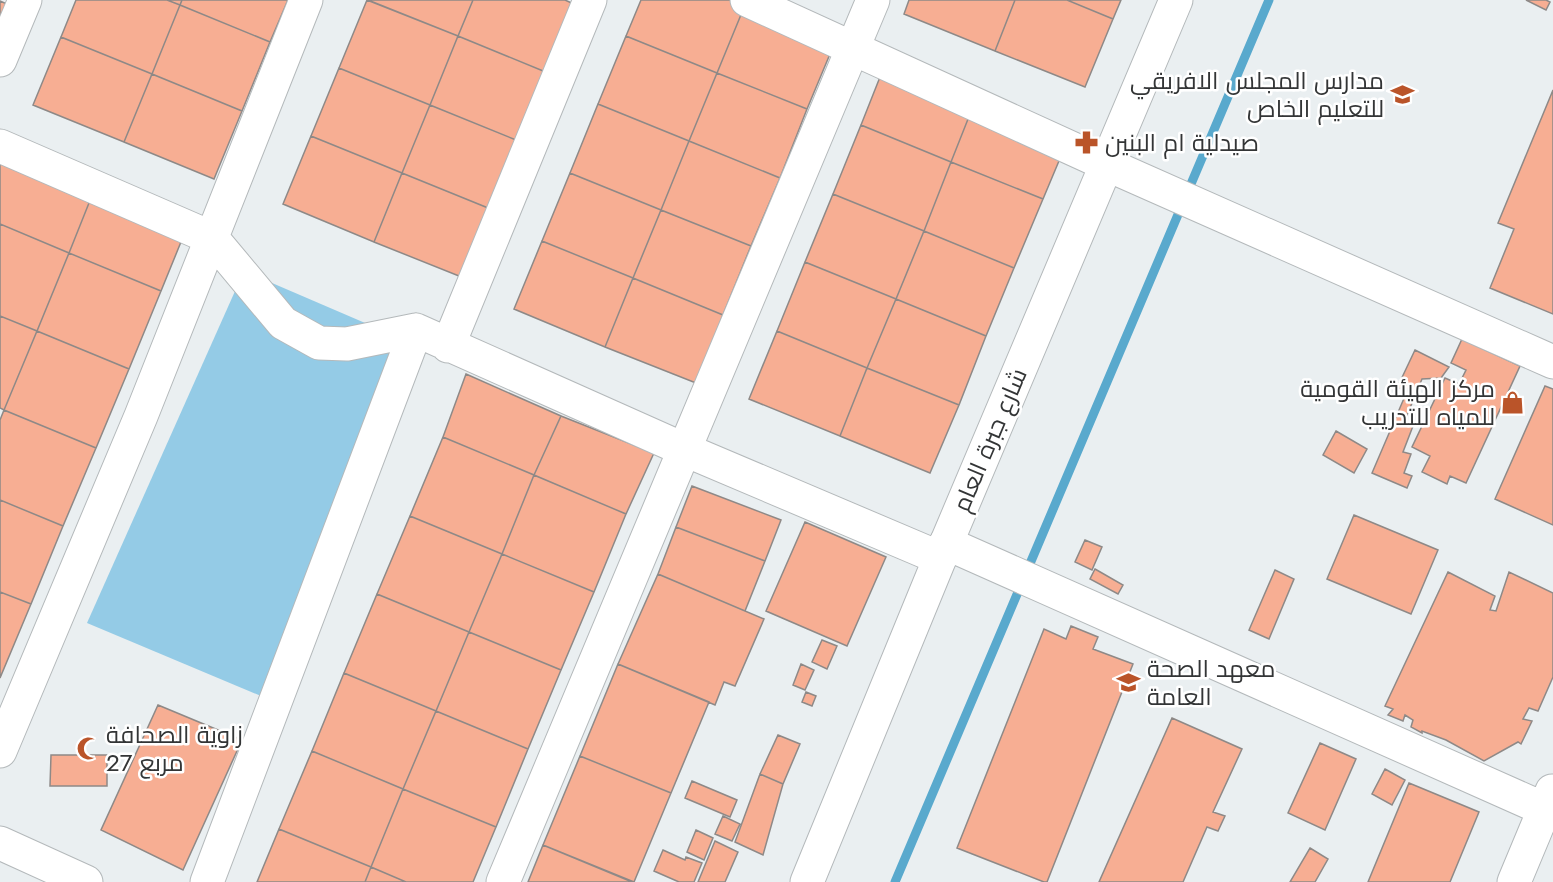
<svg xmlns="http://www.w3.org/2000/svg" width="1553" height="882" viewBox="0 0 1553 882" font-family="Jost,Cairo,sans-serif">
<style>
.green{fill:#94cbe6}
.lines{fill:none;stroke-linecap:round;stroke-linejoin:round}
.stream{stroke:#59a9cd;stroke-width:9}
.building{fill:#f7ae93;stroke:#8e8987;stroke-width:1.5}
.street-casing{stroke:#b4b9bb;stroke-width:35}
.secondary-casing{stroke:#b4b9bb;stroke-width:35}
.street{stroke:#fff;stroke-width:33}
.secondary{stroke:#fff;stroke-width:33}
.labels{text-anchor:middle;stroke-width:5;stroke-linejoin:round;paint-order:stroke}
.poi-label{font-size:24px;fill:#333536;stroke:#fff;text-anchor:start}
.street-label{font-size:24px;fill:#333536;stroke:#fff}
</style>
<rect width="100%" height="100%" fill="#eaeff1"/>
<path class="green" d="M244,271L407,341L261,696L87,623Z"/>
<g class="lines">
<path class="stream" d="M895,882L1269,0"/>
</g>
<path class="building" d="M76,0H167L180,5L152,74L61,37Z
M167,0H182L180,5Z
M182,0H288L270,42L180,5Z
M367,0L458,36L430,105L339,68Z
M368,0H473L458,36Z
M473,0H565L576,5L548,73L458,36Z
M641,0H734L745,5L717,73L626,36Z
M909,0H1015L995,51L904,14Z
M1015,0H1067L1113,19L1085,87L995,51Z
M1067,0H1121L1113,19Z
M1526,0H1546L1550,2L1546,10Z
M0,1L11,6L0,34Z
M180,5L270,42L242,111L152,74Z
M745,5L835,42L807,109L717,73Z
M458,36L548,73L521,142L430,105Z
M626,36L717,73L689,141L598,104Z
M61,37L152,74L124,142L33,105Z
M339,68L430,105L402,173L311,136Z
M882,72L972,109L951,162L861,125Z
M717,73L807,109L780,178L689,141Z
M152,74L242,111L214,179L124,142Z
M1553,90V314L1490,288L1514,229L1498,223Z
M598,104L689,141L661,210L570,173Z
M430,105L521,142L493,210L402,173Z
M972,109L1064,149L1043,199L951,162Z
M861,125L951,162L924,231L833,194Z
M311,136L402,173L374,242L283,204Z
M689,141L780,178L751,246L661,210Z
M0,161L91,198L69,253L0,224Z
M951,162L1043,199L1014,268L924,231Z
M402,173L493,210L464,278L374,242Z
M570,173L661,210L633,278L542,241Z
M833,194L924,231L896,299L805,262Z
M91,198L183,237L161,291L69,253Z
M661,210L751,246L723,315L633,278Z
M0,224L69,253L37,331L0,316Z
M924,231L1014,268L986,336L896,299Z
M542,241L633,278L605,347L514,309Z
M69,253L161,291L129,369L37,331Z
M805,262L896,299L867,368L777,331Z
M633,278L723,315L696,383L605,347Z
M896,299L986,336L959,405L867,368Z
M0,316L37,331L4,410L0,408Z
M37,331L129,369L96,448L4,410Z
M777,331L867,368L840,436L749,399Z
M1462,339L1520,366L1466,483L1450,476L1447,484L1422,472L1430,456L1412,447L1445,378L1459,384L1466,370L1451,363Z
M1415,350L1449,367L1441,378L1422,379L1405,420L1413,426L1403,452L1411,454L1404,473L1412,476L1407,488L1372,473L1408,389L1397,388Z
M867,368L959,405L930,473L840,436Z
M466,374L561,416L534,475L443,437Z
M1545,386L1553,389V525L1495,499Z
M4,410L96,448L63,526L0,500V420Z
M561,416L654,453L626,514L534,475Z
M1336,431L1367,449L1354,473L1323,455Z
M443,437L534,475L502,554L410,516Z
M534,475L626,514L594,592L502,554Z
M692,486L781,520L765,561L676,527Z
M0,500L63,526L31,604L0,592Z
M1354,515L1438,550L1411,614L1327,579Z
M410,516L502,554L469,632L377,594Z
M805,522L886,557L847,646L766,611Z
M676,527L765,561L745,611L658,574Z
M1085,540L1102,547L1092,570L1075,562Z
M502,554L594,592L561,670L469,632Z
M1095,569L1123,585L1118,594L1090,579Z
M1275,570L1294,579L1269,639L1249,630Z
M1448,572L1495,596L1490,610L1496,611L1509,572L1553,593V677L1538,711L1529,708L1523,719L1532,721L1521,744L1518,742L1484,761L1446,740L1422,731V733L1411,727L1413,720L1405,715L1403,721L1388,715L1393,709L1385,706Z
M658,574L764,619L735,686L724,682L715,705L618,664Z
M0,592L31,604L0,678Z
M377,594L469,632L436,711L344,673Z
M1071,626L1098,637L1093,649L1133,664L1047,882H1044L957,848L1044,629L1066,639Z
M469,632L561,670L528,749L436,711Z
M822,640L837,646L827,669L812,662Z
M618,664L709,702L671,793L580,756Z
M801,664L814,670L805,690L793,685Z
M344,673L436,711L403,789L312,751Z
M806,692L816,696L812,706L802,702Z
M158,705L242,740L183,870L101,830Z
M436,711L528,749L496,827L403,789Z
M1172,718L1242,749L1213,812L1225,816L1218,831L1207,827L1183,882H1099Z
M778,735L800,744L783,784L760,774Z
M1320,743L1356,759L1325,830L1288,813Z
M312,751L403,789L371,867L279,829Z
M51,755H107V786H50Z
M580,756L671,793L634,882L543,845Z
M1385,769L1405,780L1392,805L1372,794Z
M760,774L783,784L763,855L735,842Z
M692,781L737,800L730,817L685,798Z
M1409,783L1479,812L1450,882H1368Z
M403,789L496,827L473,882H406L371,867Z
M723,816L740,824L732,841L715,834Z
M279,829L371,867L365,882H257Z
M696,830L713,838L704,860L687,852Z
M715,841L738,852L725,882H698Z
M543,845L632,882H528Z
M1310,848L1328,859L1315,882H1290Z
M663,850L685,860L686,857L702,863L694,882H679L654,871Z
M371,867L406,882H365Z"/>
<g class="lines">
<defs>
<path id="street" d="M747,0L1106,164L1553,362
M0,60L25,0
M0,146L212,238L283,323L319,343L347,344L416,330L683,449L940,558
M448,346L590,0
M946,543L1553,813
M0,751L141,416L306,0
M0,843L86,882
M207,882L416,330
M503,882L873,0
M1514,882L1552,791"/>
<path id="secondary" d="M807,882L940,558L1176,0"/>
</defs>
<use href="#street" class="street-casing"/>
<use href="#secondary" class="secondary-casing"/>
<use href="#street" class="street"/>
<use href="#secondary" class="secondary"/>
</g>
<defs>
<symbol id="school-bare" viewBox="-9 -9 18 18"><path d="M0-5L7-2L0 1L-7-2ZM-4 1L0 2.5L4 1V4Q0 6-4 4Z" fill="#ba5429" stroke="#fff" stroke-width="2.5" paint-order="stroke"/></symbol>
<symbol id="pharmacy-bare" viewBox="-9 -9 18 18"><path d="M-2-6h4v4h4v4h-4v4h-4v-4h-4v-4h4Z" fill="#ba5429" stroke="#fff" stroke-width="2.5" paint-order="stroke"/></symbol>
<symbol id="shop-bare" viewBox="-9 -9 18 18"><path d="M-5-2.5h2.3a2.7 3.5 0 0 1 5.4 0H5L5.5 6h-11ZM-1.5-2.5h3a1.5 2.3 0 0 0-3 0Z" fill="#ba5429" stroke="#fff" stroke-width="2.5" paint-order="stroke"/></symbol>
<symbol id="university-bare" viewBox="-9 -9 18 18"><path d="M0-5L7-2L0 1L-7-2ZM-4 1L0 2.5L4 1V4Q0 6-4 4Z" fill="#ba5429" stroke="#fff" stroke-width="2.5" paint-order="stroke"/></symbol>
<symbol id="mosque-bare" viewBox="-9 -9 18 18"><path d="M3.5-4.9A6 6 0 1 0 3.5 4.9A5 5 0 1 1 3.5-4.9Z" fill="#ba5429" stroke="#fff" stroke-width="2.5" paint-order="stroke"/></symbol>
</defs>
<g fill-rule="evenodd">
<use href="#school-bare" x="1386" y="78" width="33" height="33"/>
<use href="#pharmacy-bare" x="1070" y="126" width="33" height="33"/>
<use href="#shop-bare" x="1496" y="386" width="33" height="33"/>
<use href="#university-bare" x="1112" y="666" width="33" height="33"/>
<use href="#mosque-bare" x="72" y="732" width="33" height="33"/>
</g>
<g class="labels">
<g class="poi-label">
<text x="1384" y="89" text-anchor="end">مدارس المجلس الافريقي<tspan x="1384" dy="28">للتعليم الخاص</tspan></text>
<text x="1105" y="151">صيدلية ام البنين</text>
<text x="1495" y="397" text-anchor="end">مركز الهيئة القومية<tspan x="1495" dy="28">للمياه للتدريب</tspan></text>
<text x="1147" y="677">معهد الصحة<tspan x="1147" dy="28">العامة</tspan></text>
<text x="106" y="743">زاوية الصحافة<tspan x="106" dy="28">مربع 27</tspan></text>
</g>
<g class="street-label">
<text transform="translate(990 440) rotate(-67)" y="8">شارع جبرة العام</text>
</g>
</g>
</svg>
